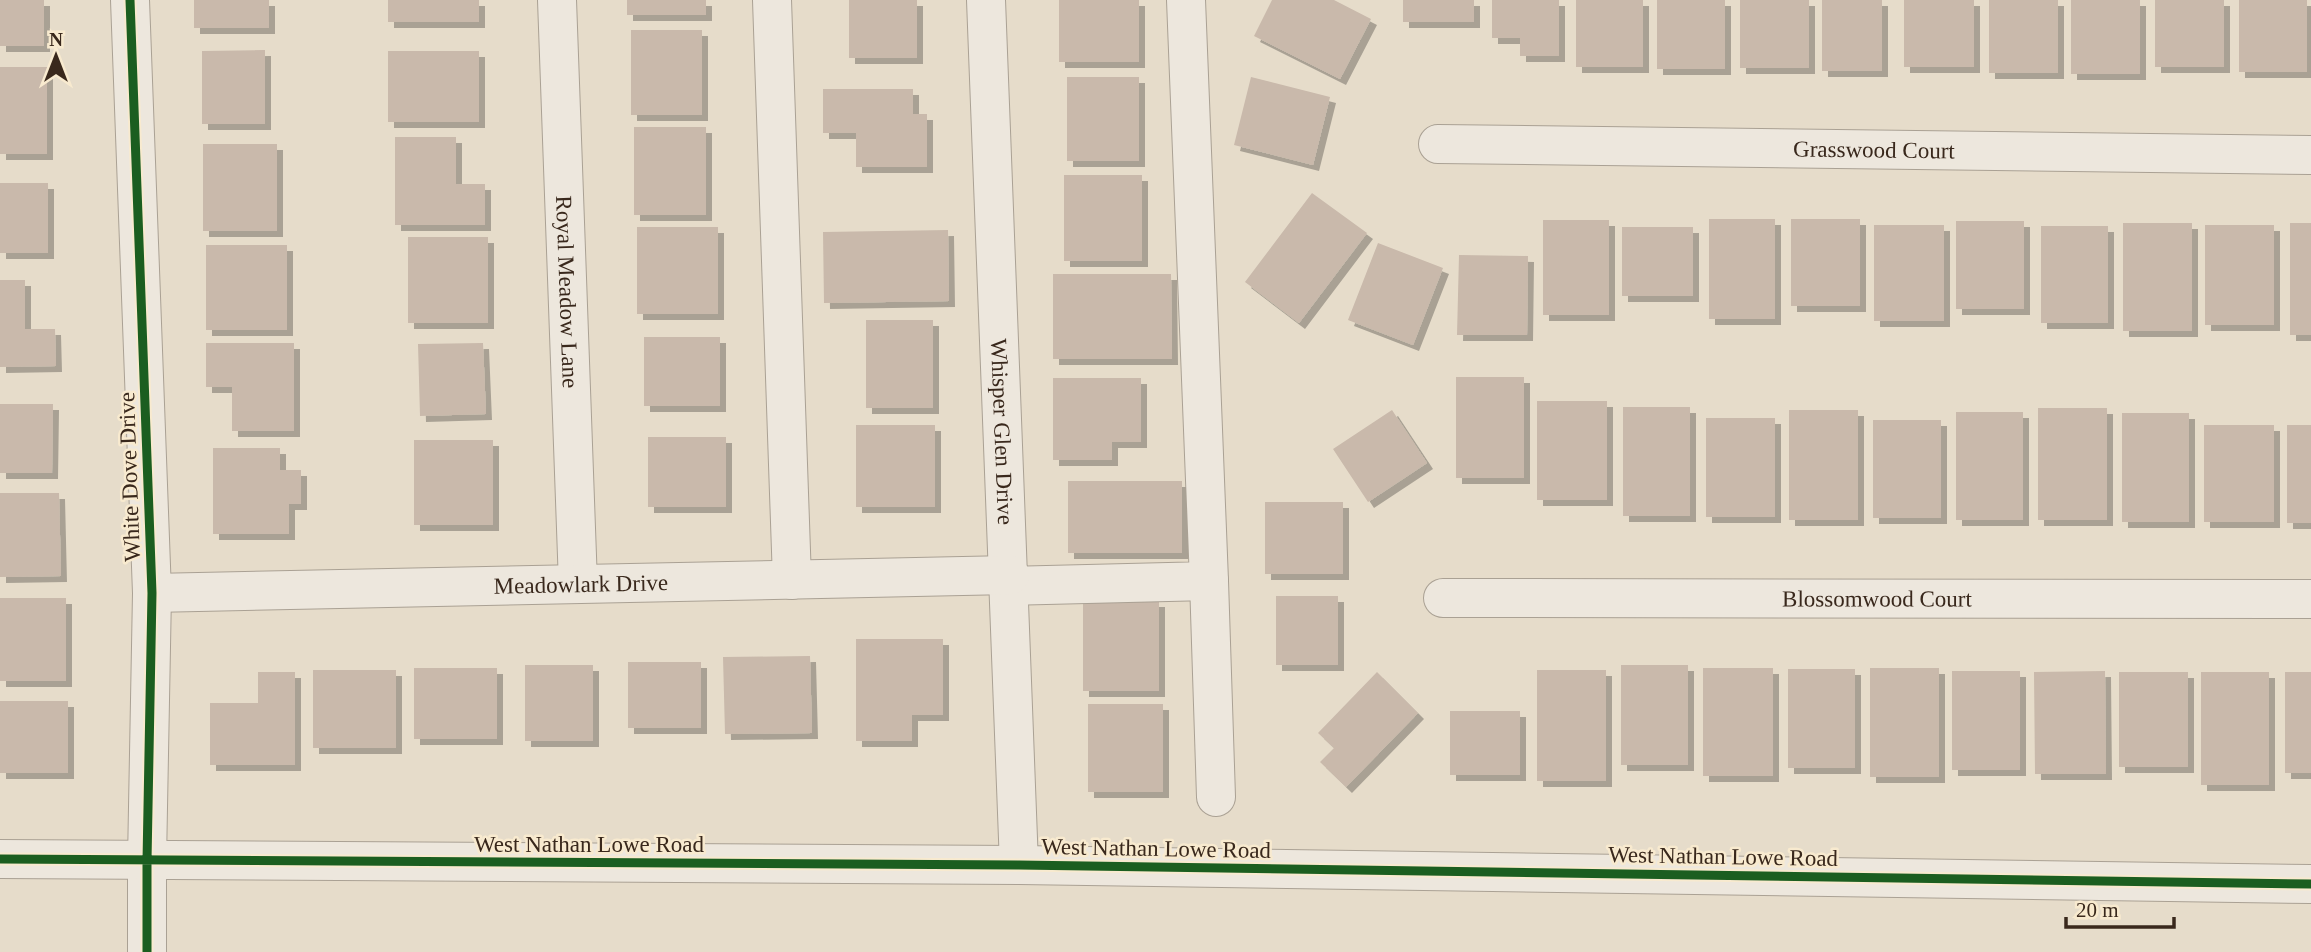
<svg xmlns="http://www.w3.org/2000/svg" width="2311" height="952" viewBox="0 0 2311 952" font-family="'Times New Roman',serif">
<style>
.building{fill:#c9b9ab;filter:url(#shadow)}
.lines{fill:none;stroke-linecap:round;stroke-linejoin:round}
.minor-casing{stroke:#aaa194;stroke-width:40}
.minor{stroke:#ede7dd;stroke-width:38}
.cycleway-casing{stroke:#f8eacf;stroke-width:13}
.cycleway{stroke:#1b5e20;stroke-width:9}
.labels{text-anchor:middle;stroke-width:5;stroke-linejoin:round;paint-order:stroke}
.street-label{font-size:23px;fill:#39281c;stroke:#f8eacf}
</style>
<defs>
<filter id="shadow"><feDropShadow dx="6" dy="6" stdDeviation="0" flood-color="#0004"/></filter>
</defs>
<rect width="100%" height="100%" fill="#e6dcca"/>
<path class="building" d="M0,0H44V46H0Z
M194,0H269V28H194Z
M388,0H479V22H388Z
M627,0H706V15H627Z
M849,0H917V58H849Z
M1059,0H1139V62H1059Z
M1272,0H1334L1371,19L1340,79L1254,36Z
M1403,0H1474V22H1403Z
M1492,0H1559V56H1520V38H1492Z
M1576,0H1643V67H1576Z
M1657,0H1725V69H1657Z
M1740,0H1809V68H1740Z
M1822,0H1882V71H1822Z
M1904,0H1974V67H1904Z
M1989,0H2058V73H1989Z
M2071,0H2140V74H2071Z
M2155,0H2224V67H2155Z
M2239,0H2307V72H2239Z
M631,30H702V115H631Z
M265,50V124H202V51Z
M388,51H479V122H388Z
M0,67H47V154H0Z
M1067,77H1139V161H1067Z
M1251,77L1330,97L1313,165L1234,145Z
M823,89H913V114H927V167H856V133H823Z
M634,127H706V215H634Z
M395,137H456V184H485V225H395Z
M203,144H277V231H203Z
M1064,175H1142V261H1064Z
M0,183H48V253H0Z
M1312,193L1367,233L1299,323L1245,282Z
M1709,219H1775V319H1709Z
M1791,219H1860V306H1791Z
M1543,220H1609V315H1543Z
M1956,221H2024V309H1956Z
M2123,223H2192V331H2123Z
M2290,223H2311V335H2290Z
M1874,225H1944V321H1874Z
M2205,225H2274V325H2205Z
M2041,226H2108V323H2041Z
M637,227H718V314H637Z
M1622,227H1693V296H1622Z
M948,230L949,301L824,303L823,232Z
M408,237H488V323H408Z
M1378,243L1443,268L1413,345L1348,320Z
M206,245H287V330H206Z
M1459,255L1528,256L1527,335H1457Z
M1053,274H1171L1172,359H1053Z
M0,280H25V329H55L56,366L0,367Z
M866,320H933V408H866Z
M644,337H720V406H644Z
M206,343H294V431H232V387H206Z
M483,343L486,414L420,416L418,344Z
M1456,377H1524V478H1456Z
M1053,378H1141V442H1112V460H1053Z
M1537,401H1607V500H1537Z
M0,404H53L52,473H0Z
M1623,407H1690V516H1623Z
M2038,408H2107V520H2038Z
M1392,410L1427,463L1368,502L1333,449Z
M1789,410H1858V520H1789Z
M1956,412H2023V520H1956Z
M2122,413H2189V522H2122Z
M1706,418H1775V517H1706Z
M1873,420H1941V518H1873Z
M856,425H935V507H856Z
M2204,425H2274V522H2204Z
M2287,425H2311V523H2287Z
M648,437H726V507H648Z
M414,440H493V525H414Z
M213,448H280V470H301V504H289V534H213Z
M1068,481H1182V553H1068Z
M0,493H59L61,576L0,577Z
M1265,502H1343V574H1265Z
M1276,596H1338V665H1276Z
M0,598H66V681H0Z
M1083,601H1159V691H1083Z
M856,639H943V715H912V741H856Z
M810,656L812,733L725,734L723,657Z
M628,662H701V728H628Z
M525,665H593V741H525Z
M1621,665H1688V765H1621Z
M414,668H497V739H414Z
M1703,668H1773V776H1703Z
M1870,668H1939V777H1870Z
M1788,669H1855V768H1788Z
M313,670H396V748H313Z
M1537,670H1606V781H1537Z
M1952,671H2020V770H1952Z
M2105,671L2106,774H2035L2034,672Z
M258,672H295V765H210V703H258Z
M1377,672L1418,713L1346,787L1320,762L1334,748L1318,733Z
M2119,672H2188V767H2119Z
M2201,672H2269V785H2201Z
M2285,672H2311V773H2285Z
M0,701H68V773H0Z
M1088,704H1163V792H1088Z
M1450,711H1520V775H1450Z"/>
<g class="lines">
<defs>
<g id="minor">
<path d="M130,0L152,593L147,861V952"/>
<path id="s1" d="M557,0L578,584"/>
<path d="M772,0L792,580"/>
<path id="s2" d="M986,0L1019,865"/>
<path id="s3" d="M1438,144L2311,155"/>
<path d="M1209,581L1216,797"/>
<path d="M1010,586L1209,581L1186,0"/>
<path id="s4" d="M152,593L1010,575"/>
<path id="s5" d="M1443,598L2311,599"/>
<path d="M0,859L1019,865L2311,884"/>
</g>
</defs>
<use href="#minor" class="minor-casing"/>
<use href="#minor" class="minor"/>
<defs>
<path id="cycleway" d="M130,0L152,593L147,861V952
M0,859L1019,865L2311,884"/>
</defs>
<use href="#cycleway" class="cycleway-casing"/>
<use href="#cycleway" class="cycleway"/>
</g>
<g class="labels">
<g class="street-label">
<text dy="8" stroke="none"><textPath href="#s3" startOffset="436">Grasswood Court</textPath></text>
<text dy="8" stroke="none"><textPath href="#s1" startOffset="292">Royal Meadow Lane</textPath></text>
<text dy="8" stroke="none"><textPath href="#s2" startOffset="432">Whisper Glen Drive</textPath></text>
<text transform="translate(129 477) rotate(-92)" y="8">White Dove Drive</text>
<text dy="8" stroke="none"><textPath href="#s4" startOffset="429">Meadowlark Drive</textPath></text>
<text dy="8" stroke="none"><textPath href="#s5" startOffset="434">Blossomwood Court</textPath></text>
<text x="589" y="852">West Nathan Lowe Road</text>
<text transform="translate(1156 848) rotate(1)" y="8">West Nathan Lowe Road</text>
<text transform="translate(1723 856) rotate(1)" y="8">West Nathan Lowe Road</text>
</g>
</g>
<g transform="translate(56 56)" stroke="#f8eacf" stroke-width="5" paint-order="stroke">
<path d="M0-5L12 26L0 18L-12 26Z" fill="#39281c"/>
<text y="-10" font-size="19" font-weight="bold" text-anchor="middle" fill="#39281c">N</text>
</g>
<path d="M2066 917v10h108v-10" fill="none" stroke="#39281c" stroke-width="3.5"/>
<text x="2076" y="917" font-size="21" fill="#39281c" stroke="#f8eacf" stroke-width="5" paint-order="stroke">20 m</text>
</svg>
